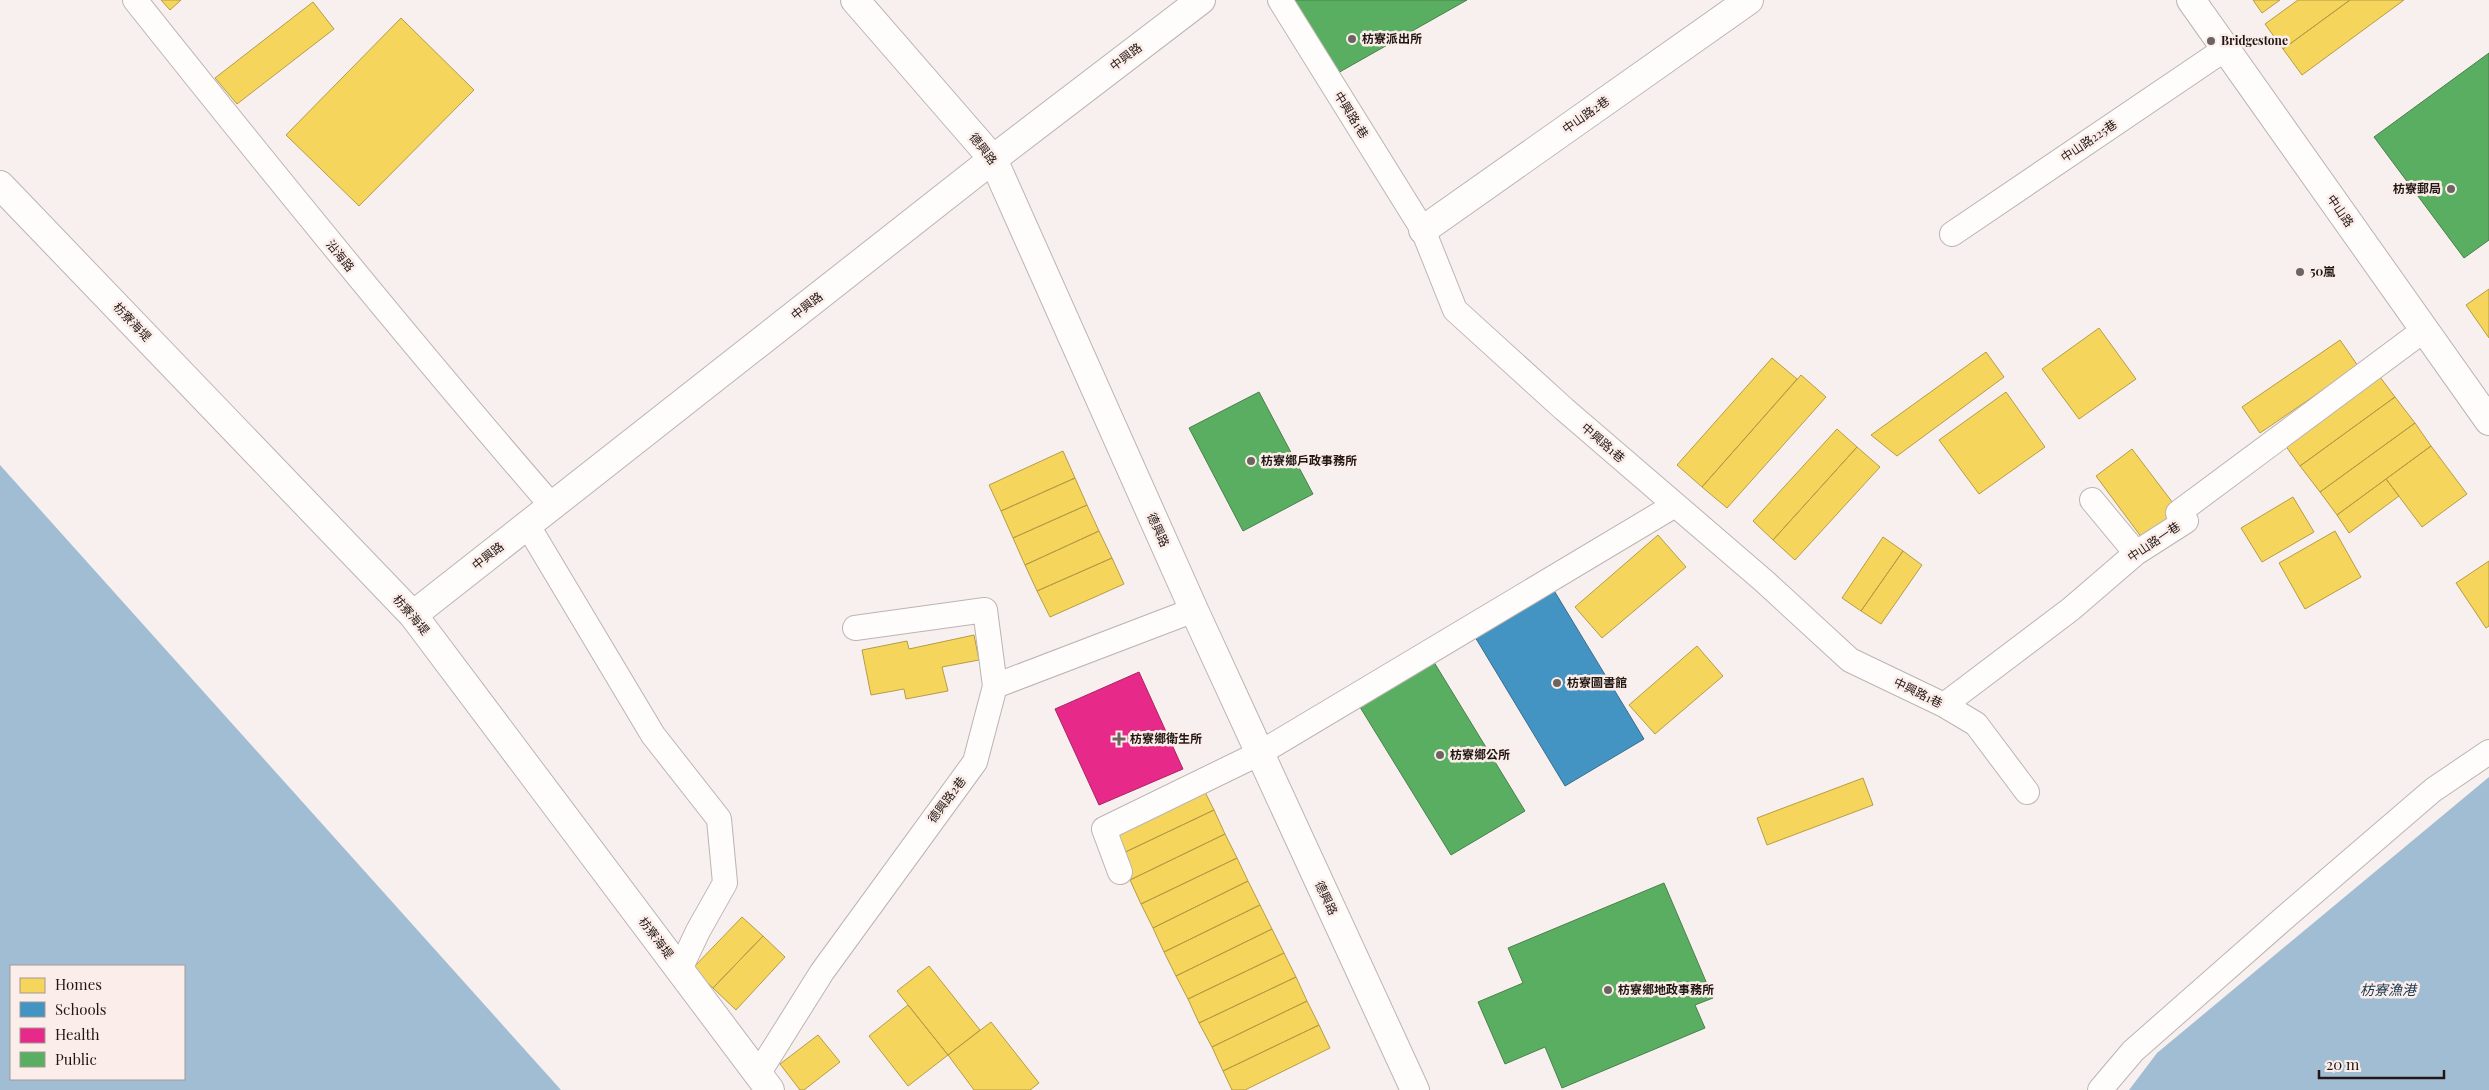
<svg xmlns="http://www.w3.org/2000/svg" width="2489" height="1090" viewBox="0 0 2489 1090" font-family="'Playfair Display','Noto Sans TC',serif">
<style>
.water{fill:#a0bdd4;fill-rule:evenodd}
.homes{fill:#f6d55c;stroke:#b69c46}
.schools{fill:#4393c3;stroke:#396e8e}
.health{fill:#e7298a;stroke:#ac2466}
.public{fill:#5aae61;stroke:#49814a}
.lines{fill:none;stroke-linecap:round;stroke-linejoin:round}
.lane-casing{stroke:#bcb4b1;stroke-width:26}
.street-casing{stroke:#bcb4b1;stroke-width:30}
.secondary-casing{stroke:#bcb4b1;stroke-width:30}
.lane{stroke:#fefdfc;stroke-width:24}
.street{stroke:#fefdfc;stroke-width:28}
.secondary{stroke:#fefdfc;stroke-width:28}
.poi-dot{fill:#6d6360;stroke:#fbeeea;stroke-width:2}
.labels{text-anchor:middle;stroke-width:5;stroke-linejoin:round;paint-order:stroke}
.poi-label{font-size:12px;font-weight:bold;fill:#221713;stroke:#fbeeea;text-anchor:start}
.street-label{font-size:12px;fill:#221713;stroke:#fbeeea}
.water-label{font-size:14px;font-style:italic;fill:#12364f;stroke:#fbeeea}
</style>
<rect width="100%" height="100%" fill="#f7f0ee"/>
<path class="water" d="M0,465L561,1090H0ZM184,966V1079H11V966Z
M2489,777V1090H2129L2157,1053Z"/>
<path class="homes" d="M161,0H181L170,10Z
M2253,0H2280L2262,13Z
M2298,0H2350L2283,49L2265,24Z
M2350,0H2404L2302,75L2283,49Z
M313,2L334,29L237,104L215,78Z
M401,18L474,90L359,206L286,135Z
M2489,289V338L2466,305Z
M2099,328L2136,379L2079,419L2042,369Z
M2340,340L2358,366L2260,433L2242,407Z
M1986,352L2004,377L1897,456L1871,435Z
M1772,358L1797,379L1702,487L1677,465Z
M2374,369L2395,397L2300,466L2280,438Z
M1801,375L1826,397L1727,508L1702,487Z
M2006,392L2045,447L1979,494L1939,440Z
M2395,397L2415,423L2320,492L2300,466Z
M2415,423L2431,446L2337,515L2320,492Z
M1837,429L1857,447L1773,540L1753,521Z
M2431,446L2467,494L2422,527L2386,479Z
M1857,447L1880,467L1795,560L1773,540Z
M2132,449L2182,515L2145,542L2096,476Z
M1063,451L1075,478L1001,511L989,485Z
M1075,478L1087,505L1013,538L1001,511Z
M2386,479L2399,496L2349,533L2337,515Z
M2293,497L2314,532L2262,562L2241,528Z
M1087,505L1099,531L1025,565L1013,538Z
M1099,531L1112,558L1037,591L1025,565Z
M2335,531L2361,577L2305,609L2279,563Z
M1658,535L1686,567L1602,638L1575,607Z
M1883,537L1903,551L1861,611L1842,598Z
M1903,551L1922,565L1881,624L1861,611Z
M1112,558L1124,584L1050,617L1037,591Z
M2489,561V626L2486,628L2456,583Z
M974,635L979,660L942,667L948,691L906,699L904,689L871,695L862,650L907,641L909,649Z
M1697,646L1723,676L1655,734L1629,705Z
M1863,778L1873,805L1767,845L1757,818Z
M1202,786L1214,810L1117,856L1106,833Z
M1214,810L1225,834L1130,880L1117,856Z
M1225,834L1237,858L1141,904L1130,880Z
M1237,858L1248,881L1153,928L1141,904Z
M1248,881L1260,905L1164,952L1153,928Z
M1260,905L1272,929L1176,976L1164,952Z
M742,917L763,936L713,988L692,969Z
M1272,929L1284,953L1188,999L1176,976Z
M763,936L785,957L736,1010L713,988Z
M1284,953L1296,977L1199,1023L1188,999Z
M929,966L980,1030L948,1055L897,991Z
M1296,977L1307,1001L1212,1047L1199,1023Z
M1307,1001L1319,1025L1223,1071L1212,1047Z
M908,1005L948,1055L908,1086L869,1036Z
M991,1022L1039,1083L1030,1090H974L948,1055Z
M1319,1025L1330,1048L1245,1090H1232L1223,1071Z
M818,1035L840,1062L804,1090H800L780,1064Z"/>
<path class="schools" d="M1547,579L1644,739L1565,786L1469,627Z"/>
<path class="health" d="M1139,672L1183,769L1099,805L1055,709Z"/>
<path class="public" d="M1280,0H1467L1329,78Z
M2489,53V240L2464,258L2374,137Z
M1259,392L1313,494L1243,531L1189,428Z
M1429,654L1525,811L1451,855L1355,699Z
M1664,883L1713,998L1695,1005L1705,1028L1562,1088L1545,1047L1505,1064L1478,1002L1523,983L1508,948Z"/>
<g class="lines">
<defs>
<path id="lane" d="M135,0C271,171 409,341 552,506
M1280,0L1423,230L1455,310L1564,409L1764,581L1850,660L1944,705L1976,724L2027,792
M1952,234L2225,49
M2092,500L2136,553
M528,526L653,735L719,819L725,883L698,931L680,969
M995,686L1194,610
M1944,705L2071,609L2136,553L2186,521L2178,513L2424,330
M1120,872L1104,829L1260,753L1675,505
M758,1074L822,972L975,762L995,686L985,610L855,628
M2100,1090L2133,1051L2283,919L2433,790L2489,752"/>
<path id="street" d="M855,0L993,159L1194,610L1415,1090
M0,185L413,615L770,1090
M1423,230L1749,0
M413,615L993,159L1201,0"/>
<path id="secondary" d="M2191,0L2489,421"/>
</defs>
<use href="#lane" class="lane-casing"/>
<use href="#street" class="street-casing"/>
<use href="#secondary" class="secondary-casing"/>
<use href="#lane" class="lane"/>
<use href="#street" class="street"/>
<use href="#secondary" class="secondary"/>
</g>
<g class="poi-dot">
<circle cx="1352" cy="39" r="5"/>
<circle cx="2211" cy="41" r="5"/>
<circle cx="2451" cy="189" r="5"/>
<circle cx="2300" cy="272" r="5"/>
<circle cx="1251" cy="461" r="5"/>
<circle cx="1557" cy="683" r="5"/>
<path d="M1116.5 731.5h5v5h5v5h-5v5h-5v-5h-5v-5h5z"/>
<circle cx="1440" cy="755" r="5"/>
<circle cx="1608" cy="990" r="5"/>
</g>
<g class="labels">
<g class="poi-label">
<text x="1362" y="43">枋寮派出所</text>
<text x="2221" y="45">Bridgestone</text>
<text x="2441" y="193" text-anchor="end">枋寮郵局</text>
<text x="2310" y="276">50嵐</text>
<text x="1261" y="465">枋寮鄉戶政事務所</text>
<text x="1567" y="687">枋寮圖書館</text>
<text x="1130" y="743">枋寮鄉衛生所</text>
<text x="1450" y="759">枋寮鄉公所</text>
<text x="1618" y="994">枋寮鄉地政事務所</text>
</g>
<g class="street-label">
<text transform="translate(1126 57) rotate(-37)" y="4">中興路</text>
<text transform="translate(1351 115) rotate(58)" y="4">中興路1巷</text>
<text transform="translate(1586 115) rotate(-35)" y="4">中山路2巷</text>
<text transform="translate(2089 141) rotate(-34)" y="4">中山路225巷</text>
<text transform="translate(983 149) rotate(52)" y="4">德興路</text>
<text transform="translate(2340 211) rotate(55)" y="4">中山路</text>
<text transform="translate(340 256) rotate(51)" y="4">沿海路</text>
<text transform="translate(807 306) rotate(-38)" y="4">中興路</text>
<text transform="translate(132 322) rotate(46)" y="4">枋寮海堤</text>
<text transform="translate(1603 443) rotate(41)" y="4">中興路1巷</text>
<text transform="translate(1158 530) rotate(66)" y="4">德興路</text>
<text transform="translate(2154 542) rotate(-34)" y="4">中山路一巷</text>
<text transform="translate(488 556) rotate(-38)" y="4">中興路</text>
<text transform="translate(411 615) rotate(49)" y="4">枋寮海堤</text>
<text transform="translate(1918 693) rotate(26)" y="4">中興路1巷</text>
<text transform="translate(947 800) rotate(-53)" y="4">德興路2巷</text>
<text transform="translate(1326 898) rotate(65)" y="4">德興路</text>
<text transform="translate(656 938) rotate(53)" y="4">枋寮海堤</text>
</g>
<g class="water-label">
<text x="2388" y="995">枋寮漁港</text>
</g>
</g>
<rect x="10" y="965" width="175" height="115" fill="#fbeeea" stroke="#a49894"/>
<rect x="20" y="978" width="25" height="15" fill="#f6d55c" stroke="#a49894"/>
<text x="55" y="990" font-size="15" fill="#221713">Homes</text>
<rect x="20" y="1002" width="25" height="15" fill="#4393c3" stroke="#a49894"/>
<text x="55" y="1015" font-size="15" fill="#221713">Schools</text>
<rect x="20" y="1028" width="25" height="15" fill="#e7298a" stroke="#a49894"/>
<text x="55" y="1040" font-size="15" fill="#221713">Health</text>
<rect x="20" y="1052" width="25" height="15" fill="#5aae61" stroke="#a49894"/>
<text x="55" y="1065" font-size="15" fill="#221713">Public</text>
<path d="M2319 1070v8h125v-8" fill="none" stroke="#221713" stroke-width="2.5"/>
<text x="2326" y="1070" font-size="15" fill="#221713" stroke="#fbeeea" stroke-width="4" paint-order="stroke">20 m</text>
</svg>
